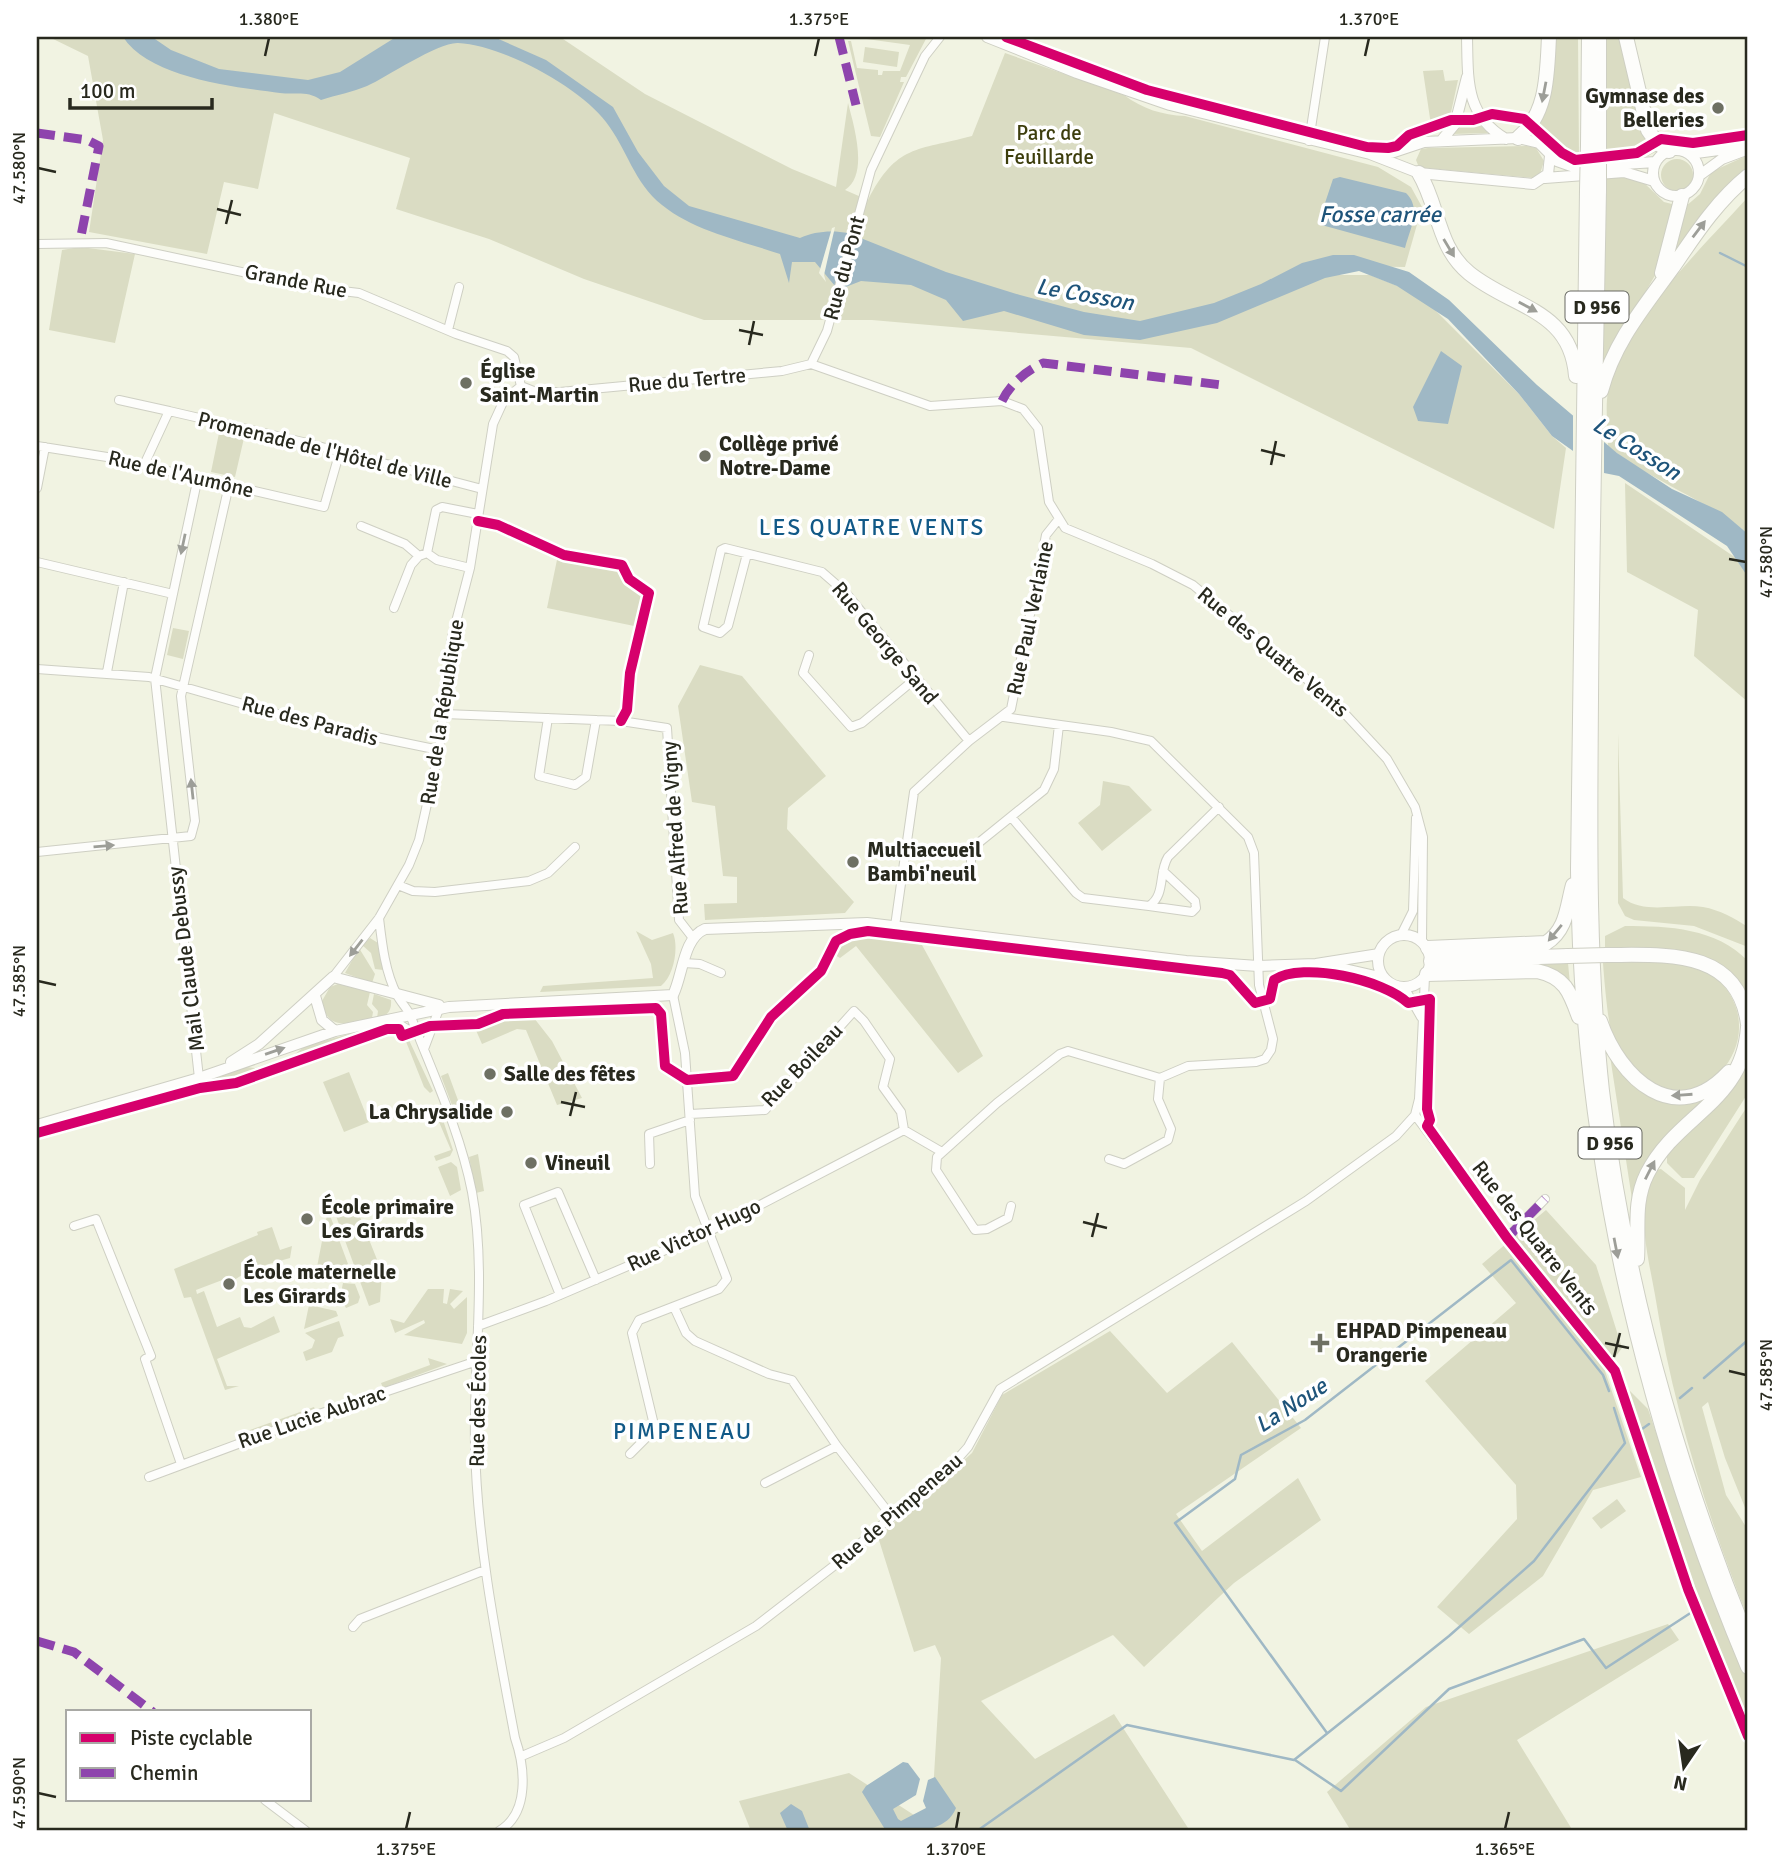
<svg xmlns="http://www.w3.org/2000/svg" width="1785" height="1868" viewBox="0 0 1785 1868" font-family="Signika,sans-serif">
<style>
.green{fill:#dadcc3}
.water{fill:#9fb8c5}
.pier{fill:#f1f3e2}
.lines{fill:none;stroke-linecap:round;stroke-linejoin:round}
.stream{stroke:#9fb8c5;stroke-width:2.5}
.street-casing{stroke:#cecfc3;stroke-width:10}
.secondary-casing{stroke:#cecfc3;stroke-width:12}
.highway-casing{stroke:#cecfc3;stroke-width:16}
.street{stroke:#fdfdfb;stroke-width:8}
.secondary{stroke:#fdfdfb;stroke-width:10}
.highway{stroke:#fdfdfb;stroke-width:14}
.highway-bridge-casing{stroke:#cecfc3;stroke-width:16;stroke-linecap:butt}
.highway-bridge{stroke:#fdfdfb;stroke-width:14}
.quiet{stroke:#8e44ad;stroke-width:9;stroke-dasharray:18 9;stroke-linecap:butt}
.cycleway-casing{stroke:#fff;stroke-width:15}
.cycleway{stroke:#d6006c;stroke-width:10}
.oneway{fill:#9d9e98}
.ticks{fill:none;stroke:#28291e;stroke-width:2.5}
.poi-dot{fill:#6e7063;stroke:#fff;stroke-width:2.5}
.labels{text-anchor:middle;stroke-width:7;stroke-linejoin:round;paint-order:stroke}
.shield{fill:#fff;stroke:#686962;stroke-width:2}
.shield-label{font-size:19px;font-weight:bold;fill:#28291e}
.poi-label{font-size:21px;font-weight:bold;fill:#28291e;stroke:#fff;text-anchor:start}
.park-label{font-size:21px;fill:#3d3e0d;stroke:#fff}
.street-label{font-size:21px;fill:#28291e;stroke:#fff}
.water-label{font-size:23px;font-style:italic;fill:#1e547a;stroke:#fff}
.neighbourhood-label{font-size:23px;letter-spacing:2px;fill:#115987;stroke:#fff}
.neatline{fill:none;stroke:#28291e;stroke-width:2.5}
.ticks-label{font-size:18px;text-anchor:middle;fill:#28291e}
</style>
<rect width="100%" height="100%" fill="#f1f3e2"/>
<path class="green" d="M49,37H560L645,94L792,169L836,187L848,103C854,126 869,175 845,190L868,200C897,144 916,151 972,136L1005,53L1124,95C1143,109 1162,115 1185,116L1378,167L1411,187L1422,207L1405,267L1339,266L1300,275H1370L1420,295L1519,394L1552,436L1566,448L1554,529L1191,348L872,320H704L584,279L489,239L396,209L410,158L274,113L258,189L224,182L207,254L89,232L103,140L88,56Z
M852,37H927L906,77H901L900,82H904L880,137L871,136L848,41H851L857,68L878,70V75H882L883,71H900L910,45Z
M1554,37H1578L1579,157L1563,151L1539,125L1545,106Z
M1606,37H1621L1659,150L1648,156L1607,159Z
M865,47L899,52L897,67L863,62Z
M1443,70L1445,81L1458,80L1450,117L1431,125L1423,71Z
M1477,122L1488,133L1452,134L1459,123Z
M1527,146L1536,148L1544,161L1540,174L1534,178L1425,168L1418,165L1416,160L1421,149L1428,148Z
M1748,155V171L1672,257L1685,207L1700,194L1711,172Z
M1661 175a16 16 0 1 1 32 0a16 16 0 1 1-32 0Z
M1607,176L1641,180L1664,202L1676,205L1657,272L1600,370Z
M1748,197V534C1705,498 1651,482 1608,446C1608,429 1605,408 1608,392C1625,321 1700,250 1748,197Z
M80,247L135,254L115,343L49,330L62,250Z
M219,433L244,438L235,477L211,472Z
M1625,483L1748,566V702L1694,656L1698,610L1627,572Z
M558,555L622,567L629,582L647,594L639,627L547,608Z
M173,628L189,631L183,659L167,655Z
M700,665L742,676L826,776L788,808L787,829L854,902L845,913L705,920L704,904L737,903V877L723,876L715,806L692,802L678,706Z
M1618,733L1623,898C1645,915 1677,903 1703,907C1720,910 1734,918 1748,927V947L1694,926L1634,920L1625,916L1618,903Z
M1103,781L1129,786L1152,810L1102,851L1078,823L1100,805Z
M1625,926C1669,926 1716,928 1748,961V995C1719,941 1658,948 1605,949V936Z
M845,928L922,945L983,1056L958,1073L856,946L840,958L825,949Z
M636,931L652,940L673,933C679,947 674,976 661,986L540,992L543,986L653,978L651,964Z
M370,938L378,943L383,970L375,969L371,953L362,945Z
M359,948L375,974L372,983L345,973Z
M1568,963L1570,984L1557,973L1451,967Z
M1603,963C1635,961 1673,959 1703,971C1718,977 1730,990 1735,1005C1754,1054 1703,1110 1652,1085C1643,1081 1636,1070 1630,1062C1625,1058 1618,1052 1615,1047C1609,1036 1604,977 1603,963Z
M338,984L370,992L367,1005L373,1012L372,1018C349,1024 326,1031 322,1001L330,987Z
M374,994L391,1000C392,1011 387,1016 377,1018L378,1011L372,1004Z
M534,1018L552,1041L582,1098L557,1105L526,1030L517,1029L482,1044L475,1028L504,1019Z
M374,1027L373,1031L238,1079L217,1078L246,1067L255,1068L294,1055L305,1046Z
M408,1038L433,1091L430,1093L424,1087L405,1039Z
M1610,1056L1662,1098L1715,1089L1663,1144L1634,1212Z
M1748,1060V1093L1694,1178H1682L1667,1163V1152C1695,1125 1733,1096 1748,1060Z
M349,1072L369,1122L344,1132L323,1082Z
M448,1073L462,1111L455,1113L441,1076Z
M1748,1105V1515L1725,1458L1708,1402L1702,1407L1726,1495L1748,1530V1618C1706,1513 1673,1407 1655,1295C1648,1255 1634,1207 1656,1170L1661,1169L1685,1188V1210L1700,1180Z
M441,1114L453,1150L450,1156L436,1161L434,1156L451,1150L436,1115Z
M478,1154L484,1191L476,1193L469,1157Z
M451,1162L457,1167L461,1190L450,1196L438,1167Z
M356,1207L382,1272L380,1302L369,1306L336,1216Z
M328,1210L348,1264L328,1270L317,1267Z
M1546,1210L1596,1265L1622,1348L1605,1371L1641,1477L1593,1490L1543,1576L1469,1634L1437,1607L1517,1519L1516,1485L1425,1381L1516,1303L1482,1264Z
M272,1227L280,1250L292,1246L290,1258L262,1266L259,1273L242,1275L228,1284L225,1279L196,1290L197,1294L204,1291L217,1327L240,1317L244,1327L251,1328L274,1316L280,1332L217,1359L227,1386H239L225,1390L191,1297L184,1298L174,1269L258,1235L257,1232Z
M343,1283L355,1284L360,1297L358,1303L346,1308L340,1297Z
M428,1289H444L443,1303L447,1304L450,1289L463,1291L450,1304L454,1309L467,1297V1333L462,1344L404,1335L425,1323L424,1320L395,1333L390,1319L404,1323Z
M309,1305L336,1311L338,1316L304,1329Z
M339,1321L344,1336L338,1338L332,1352L306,1361L303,1352L312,1348L315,1340L305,1333Z
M1110,1331L1167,1393L1232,1342L1301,1428L1176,1514L1202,1551L1298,1478L1321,1520L1234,1583L1144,1667L1113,1635L981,1701L1035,1759L1114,1714L1190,1831H751L739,1801L849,1773L931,1826L941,1658L935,1645L914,1652L878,1537L972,1453L1002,1395Z
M428,1358L447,1364L383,1388L381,1383L430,1365Z
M1620,1381L1648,1409L1693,1542L1748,1681V1723L1701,1612Z
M314,1407L316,1412L251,1434L250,1430Z
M1617,1499L1626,1511L1601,1529L1592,1518Z
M1668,1624L1679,1640L1517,1740L1573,1831H1351L1327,1792L1426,1707Z"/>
<path class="water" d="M123,37H152L171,50L219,69L308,80L340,72L396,37H494L546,60L613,107L638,152L664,186L689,206L800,238C814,231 833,230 848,233L946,272L1020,295L1084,312L1140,321L1214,303L1261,284L1302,263L1333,255H1354L1409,272L1449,300L1537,385L1617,453L1672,489L1722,512L1748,534V577L1727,546L1619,476L1604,473L1552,436L1519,394L1448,319L1397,286L1359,271L1325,278L1217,323L1140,340L1084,335L1004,311L963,321L946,300L911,285L861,281L843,288L835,286L815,262H792L789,283L780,254C742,241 694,231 662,205C634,183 627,149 606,122C580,87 502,45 458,43C438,42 387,77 367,86C353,92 336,95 321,100C307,90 296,95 280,93C234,87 150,78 123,37Z
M1340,177L1406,193C1422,209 1410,228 1405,248L1318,224L1333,179Z
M1441,351L1462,366L1448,424L1418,421L1413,407Z
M903,1762L908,1763L920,1779L916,1795L893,1809L898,1819L901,1821L926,1808L923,1801L928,1780L935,1777L956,1808C945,1835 909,1831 886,1831L862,1792L866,1786Z
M791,1804L802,1811L810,1831H788L780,1813Z"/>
<path class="pier" d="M835,227L824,275L826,282L819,273L832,228Z
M1573,412L1604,438V477L1573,457Z"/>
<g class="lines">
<path class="stream" d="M1720,253L1748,267
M1704,1378L1748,1340
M1680,1398L1692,1388
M1642,1429L1649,1424
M1327,1733L1175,1523L1235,1479L1241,1455L1305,1420L1511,1260L1603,1375L1609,1391
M1295,1760L1341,1791L1449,1689L1584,1639L1606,1668L1692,1612
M977,1831L1127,1725L1294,1760L1449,1636L1534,1561L1625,1443L1614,1408"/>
<defs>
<path id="street" d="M1309,141L1325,37
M37,244L106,243L317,288L359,293L456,334L507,351L514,357L521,386
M448,330L459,287
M811,364L930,406L1002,401L1023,409L1038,428L1049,502L1065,528L1152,564L1193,585L1333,701L1387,759L1415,807L1423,837L1422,942
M811,364L827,331L871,170L925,56L940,37
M521,386L536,392H560L782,371L811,364
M119,400L169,411
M37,446L107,457L324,507L340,451
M144,465L169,411L303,442L482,489
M198,477L155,678L199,1078
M37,488L45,447
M361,526L405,544L419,556L427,553
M747,554L728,626L720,633L703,627L721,550L725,548L822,572L845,592L969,741
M37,562L173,594
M470,568L437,560L427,553L436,510L442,507L478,514
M394,608L411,565L419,556
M809,655L803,673L851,727L862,723L915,679
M37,669L149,677L313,724L439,750
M107,672L124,582
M444,714L621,721L667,728L679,920L693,938
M1004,717L1111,732L1151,741L1248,837L1254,853L1259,985L1273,1039L1271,1050L1265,1059L1256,1062L1188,1066L1160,1078L1068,1051L1060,1054L997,1103L937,1157L936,1170L975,1230L987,1229L1008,1218L1011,1206
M548,718L539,776L575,785L586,777L596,720
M1012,818L1076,893L1083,898L1149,906C1166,895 1158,873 1168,857L1219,807
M37,852L191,836L195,821L181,696L229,485
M971,872V849L1044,790L1054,769L1059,725
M398,885L413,891L435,892L529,881L548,873L575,847
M1149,906L1192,912L1196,908L1195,901L1163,871
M379,918C382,944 385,972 397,995C401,1003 408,1009 411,1017C433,1074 460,1131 472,1192C487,1273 473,1363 475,1445C477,1544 497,1642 515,1738C525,1767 530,1813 499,1831
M895,926L914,792L969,741L1011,709L1046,535L1058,520
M1401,935L1413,911L1416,818
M684,963L700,964L721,973
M333,977L379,918L409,865L419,840L439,750L452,637L470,568L493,424L504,400L521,386
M1404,987L1421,1017
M391,1019L415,1034
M424,1049L439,1009
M690,1114L765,1110L854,1011L864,1021L890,1059L883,1087L901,1112L904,1130L942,1152
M1415,1115L1507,1238L1615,1371
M1109,1159L1124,1164L1168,1140L1171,1129L1158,1099L1160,1078
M650,1164L649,1134L690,1120
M74,1226L96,1219L151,1356L145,1359L181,1464
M1507,1238L1545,1199
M560,1295L524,1205L558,1192L596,1280
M674,1307L686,1333L695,1341L769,1374L792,1380L837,1446L892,1517
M478,1326L546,1301L710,1231L904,1130
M655,1429L632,1333L639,1320L719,1289L727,1279L695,1196L685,1053L673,995
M630,1454L655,1429L680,1430
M149,1477L319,1414L477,1361
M765,1483L837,1446
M353,1627L360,1619L485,1570
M522,1756L564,1738L756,1626L835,1565L953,1464L968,1447L1000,1389L1306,1201L1396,1136L1415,1115L1419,1099L1425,977
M265,1800L306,1831"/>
<path id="secondary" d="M987,37L1077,73L1170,105L1370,154L1419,173L1533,184L1548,174L1550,156
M1467,37C1468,80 1465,115 1506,139
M1441,141L1455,124L1467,77
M1653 173a23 23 0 1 1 46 0a23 23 0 1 1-46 0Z
M1377,154L1394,152L1424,142L1518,138L1539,143L1557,161L1574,167L1656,162
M1689,154L1748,146
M1700,175L1722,159L1746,150
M1545,178L1624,172L1654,181
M1378 961a26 26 0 1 1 52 0a26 26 0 1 1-52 0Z
M1336,967L1384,978
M315,996L322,1020L335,1031
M231,1062L259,1044L333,977L439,1005
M37,1125L199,1078L335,1031L449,1007L673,995C683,975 683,938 705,929L867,923L1186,961L1258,966L1316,964L1379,954"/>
<path id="highway" d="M1626,37L1648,130L1657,143L1669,151
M1518,138C1548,114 1547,73 1549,37
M1588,145L1589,37
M1599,146V37
M1419,173C1439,206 1437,247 1469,273C1512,308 1571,309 1576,376
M1587,190L1578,870C1580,1146 1641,1412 1748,1667
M1599,190C1596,360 1592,530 1591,700C1590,831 1588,961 1602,1091C1624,1279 1677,1466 1748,1640
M1662,273L1682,196
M1601,391C1614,342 1644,307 1673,267C1695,235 1717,201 1748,176
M1428,948L1546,943C1567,930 1567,906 1573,885
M1607,955C1665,955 1738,948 1748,1024
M1431,961L1568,956
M1427,974L1537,971C1565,977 1570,992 1579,1017
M1600,1021C1620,1079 1675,1130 1729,1072
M1637,1259C1639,1230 1633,1202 1647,1174C1677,1114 1743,1103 1748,1027"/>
</defs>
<use href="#street" class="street-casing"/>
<use href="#secondary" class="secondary-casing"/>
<use href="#highway" class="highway-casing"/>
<use href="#street" class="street"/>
<use href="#secondary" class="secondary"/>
<use href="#highway" class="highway"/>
<defs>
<path id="highway-bridge" d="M1587,190L1588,145
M1599,190V146
M1568,956L1607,955"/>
</defs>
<use href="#highway-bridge" class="highway-bridge-casing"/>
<use href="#highway-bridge" class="highway-bridge"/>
<path class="quiet" d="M839,37L856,105
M37,133L87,140L99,146L80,241
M1002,401C1010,384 1026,371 1043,363L1222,385
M1507,1238L1545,1199
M37,1641L74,1652L153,1712"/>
<defs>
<path id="cycleway" d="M1006,37L1147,90L1367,147L1388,148L1397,146L1409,135L1451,120H1473L1492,114L1524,119L1562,153L1575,160L1637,153L1661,139L1693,143L1748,135
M478,521L498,525L564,555L622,565L629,579L649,593L630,673L627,710L621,721
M37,1133L200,1088L236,1083L387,1029H399L402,1036L430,1026L478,1024L503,1014L656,1008L661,1014L665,1066L687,1080L733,1076L771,1017L821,971L836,941L850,934L868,931L1222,973L1230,975L1255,1003L1270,999L1274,980C1303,961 1384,980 1408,1003L1430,999L1427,1109L1430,1120L1427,1126L1507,1238L1615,1371L1688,1589L1748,1736"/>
</defs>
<use href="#cycleway" class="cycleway-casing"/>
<use href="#cycleway" class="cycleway"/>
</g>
<defs><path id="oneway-solid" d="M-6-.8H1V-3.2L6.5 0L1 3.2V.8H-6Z" transform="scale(1.75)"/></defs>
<g class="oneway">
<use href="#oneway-solid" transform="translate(1544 92) rotate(101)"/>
<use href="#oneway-solid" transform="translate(1699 229) rotate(-53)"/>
<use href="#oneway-solid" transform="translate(1449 248) rotate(59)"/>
<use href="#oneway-solid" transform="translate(1528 307) rotate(28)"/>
<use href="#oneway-solid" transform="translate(183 544) rotate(102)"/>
<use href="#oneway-solid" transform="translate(192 789) rotate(-96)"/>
<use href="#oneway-solid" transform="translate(104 846) rotate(-5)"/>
<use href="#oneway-solid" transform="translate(1555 933) rotate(130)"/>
<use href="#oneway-solid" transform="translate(356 948) rotate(128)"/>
<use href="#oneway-solid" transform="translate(275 1051) rotate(-19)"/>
<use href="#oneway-solid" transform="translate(1682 1095) rotate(176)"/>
<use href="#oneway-solid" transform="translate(1650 1170) rotate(-63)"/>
<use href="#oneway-solid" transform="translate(1616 1248) rotate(79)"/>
</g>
<path class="ticks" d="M265,56L269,38M815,56L819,38M1365,56L1369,38M38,168L56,172M217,209L241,215M226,224L232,200M739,330L763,335M749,345L754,321M1261,450L1285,456M1271,465L1276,441M1729,559L1746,562M38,981L56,985M561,1102L585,1107M570,1116L576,1092M1083,1222L1107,1228M1092,1237L1098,1213M1605,1343L1629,1348M1614,1357L1620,1333M1729,1371L1746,1375M38,1793L56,1797M406,1829L410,1812M956,1829L959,1812M1505,1829L1509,1812"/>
<g class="poi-dot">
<circle cx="1718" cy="108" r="7"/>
<circle cx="466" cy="383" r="7"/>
<circle cx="705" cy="456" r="7"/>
<circle cx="853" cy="862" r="7"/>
<circle cx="490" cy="1074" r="7"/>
<circle cx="507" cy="1112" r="7"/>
<circle cx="531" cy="1163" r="7"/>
<circle cx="307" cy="1219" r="7"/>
<circle cx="229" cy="1284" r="7"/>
<path d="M1316.5 1332.5h7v7h7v7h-7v7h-7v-7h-7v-7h7z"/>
</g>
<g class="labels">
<g class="shield">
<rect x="1565.5" y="291.5" width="63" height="31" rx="5"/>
<rect x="1578.5" y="1127.5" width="63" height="31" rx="5"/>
</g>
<g class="shield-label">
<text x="1597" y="314">D 956</text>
<text x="1610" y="1150">D 956</text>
</g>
<g class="poi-label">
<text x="1704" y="103" text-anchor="end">Gymnase des<tspan x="1704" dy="24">Belleries</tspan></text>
<text x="480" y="378">Église<tspan x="480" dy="24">Saint-Martin</tspan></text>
<text x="719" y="451">Collège privé<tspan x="719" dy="24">Notre-Dame</tspan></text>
<text x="867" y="857">Multiaccueil<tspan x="867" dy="24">Bambi'neuil</tspan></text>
<text x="504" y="1081">Salle des fêtes</text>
<text x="493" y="1119" text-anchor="end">La Chrysalide</text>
<text x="545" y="1170">Vineuil</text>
<text x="321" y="1214">École primaire<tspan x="321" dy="24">Les Girards</tspan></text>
<text x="243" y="1279">École maternelle<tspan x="243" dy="24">Les Girards</tspan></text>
<text x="1336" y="1338">EHPAD Pimpeneau<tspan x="1336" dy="24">Orangerie</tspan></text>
</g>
<g class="park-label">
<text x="1049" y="140">Parc de<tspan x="1049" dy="24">Feuillarde</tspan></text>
</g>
<g class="street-label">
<text transform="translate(844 268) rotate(-75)" y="7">Rue du Pont</text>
<text transform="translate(296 281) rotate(11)" y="7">Grande Rue</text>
<text transform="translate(687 380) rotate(-5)" y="7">Rue du Tertre</text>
<text transform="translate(325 450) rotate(14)" y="7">Promenade de l'Hôtel de Ville</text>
<text transform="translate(181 474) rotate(13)" y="7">Rue de l'Aumône</text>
<text transform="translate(1030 618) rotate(-78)" y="7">Rue Paul Verlaine</text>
<text transform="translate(885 643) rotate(50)" y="7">Rue George Sand</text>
<text transform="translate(1273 652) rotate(40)" y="7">Rue des Quatre Vents</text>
<text transform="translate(442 712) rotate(-81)" y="7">Rue de la République</text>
<text transform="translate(310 721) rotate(15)" y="7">Rue des Paradis</text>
<text transform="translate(675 828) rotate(-94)" y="7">Rue Alfred de Vigny</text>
<text transform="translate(186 959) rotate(-97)" y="7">Mail Claude Debussy</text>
<text transform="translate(802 1065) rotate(-46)" y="7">Rue Boileau</text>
<text transform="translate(694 1235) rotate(-25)" y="7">Rue Victor Hugo</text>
<text transform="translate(1535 1238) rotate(52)" y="7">Rue des Quatre Vents</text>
<text transform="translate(478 1401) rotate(-89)" y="7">Rue des Écoles</text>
<text transform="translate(312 1417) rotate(-19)" y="7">Rue Lucie Aubrac</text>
<text transform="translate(897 1511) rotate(-41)" y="7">Rue de Pimpeneau</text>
</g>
<g class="water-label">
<text x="1380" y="222">Fosse carrée</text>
<text transform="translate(1085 294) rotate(10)" y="8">Le Cosson</text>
<text transform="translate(1637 448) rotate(32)" y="8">Le Cosson</text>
<text transform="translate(1291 1405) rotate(-33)" y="8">La Noue</text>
</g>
<g class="neighbourhood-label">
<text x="872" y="535">LES QUATRE VENTS</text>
<text x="683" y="1439">PIMPENEAU</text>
</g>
</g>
<rect width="1785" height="1868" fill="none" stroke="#ffffff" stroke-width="77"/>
<rect x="66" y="1710" width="245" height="91" fill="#ffffff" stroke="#a9a9a5" stroke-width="2"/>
<rect x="80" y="1733" width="35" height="10" fill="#d6006c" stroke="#a9a9a5" stroke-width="2"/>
<text x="130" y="1745" font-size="21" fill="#28291e">Piste cyclable</text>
<rect x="80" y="1768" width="35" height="10" fill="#8e44ad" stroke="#a9a9a5" stroke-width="2"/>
<text x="130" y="1780" font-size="21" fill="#28291e">Chemin</text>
<g transform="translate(1684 1767) rotate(193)" stroke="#ffffff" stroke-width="5" paint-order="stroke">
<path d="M0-5L12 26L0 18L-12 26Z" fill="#28291e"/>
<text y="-10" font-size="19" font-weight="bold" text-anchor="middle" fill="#28291e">N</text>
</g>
<path d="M70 98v10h142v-10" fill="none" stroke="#28291e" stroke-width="3.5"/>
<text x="80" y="98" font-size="21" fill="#28291e" stroke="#ffffff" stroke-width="5" paint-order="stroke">100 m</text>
<rect x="38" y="38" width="1708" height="1791" class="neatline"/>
<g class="ticks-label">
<text x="269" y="25">1.380°E</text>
<text x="819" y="25">1.375°E</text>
<text x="1369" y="25">1.370°E</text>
<text transform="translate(19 168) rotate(-90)" y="6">47.580°N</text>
<text transform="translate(1766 562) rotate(-90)" y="6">47.580°N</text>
<text transform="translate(19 981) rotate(-90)" y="6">47.585°N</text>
<text transform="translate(1766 1375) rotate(-90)" y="6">47.585°N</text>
<text transform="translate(19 1793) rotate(-90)" y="6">47.590°N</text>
<text x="406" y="1855">1.375°E</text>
<text x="956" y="1855">1.370°E</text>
<text x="1505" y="1855">1.365°E</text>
</g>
</svg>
